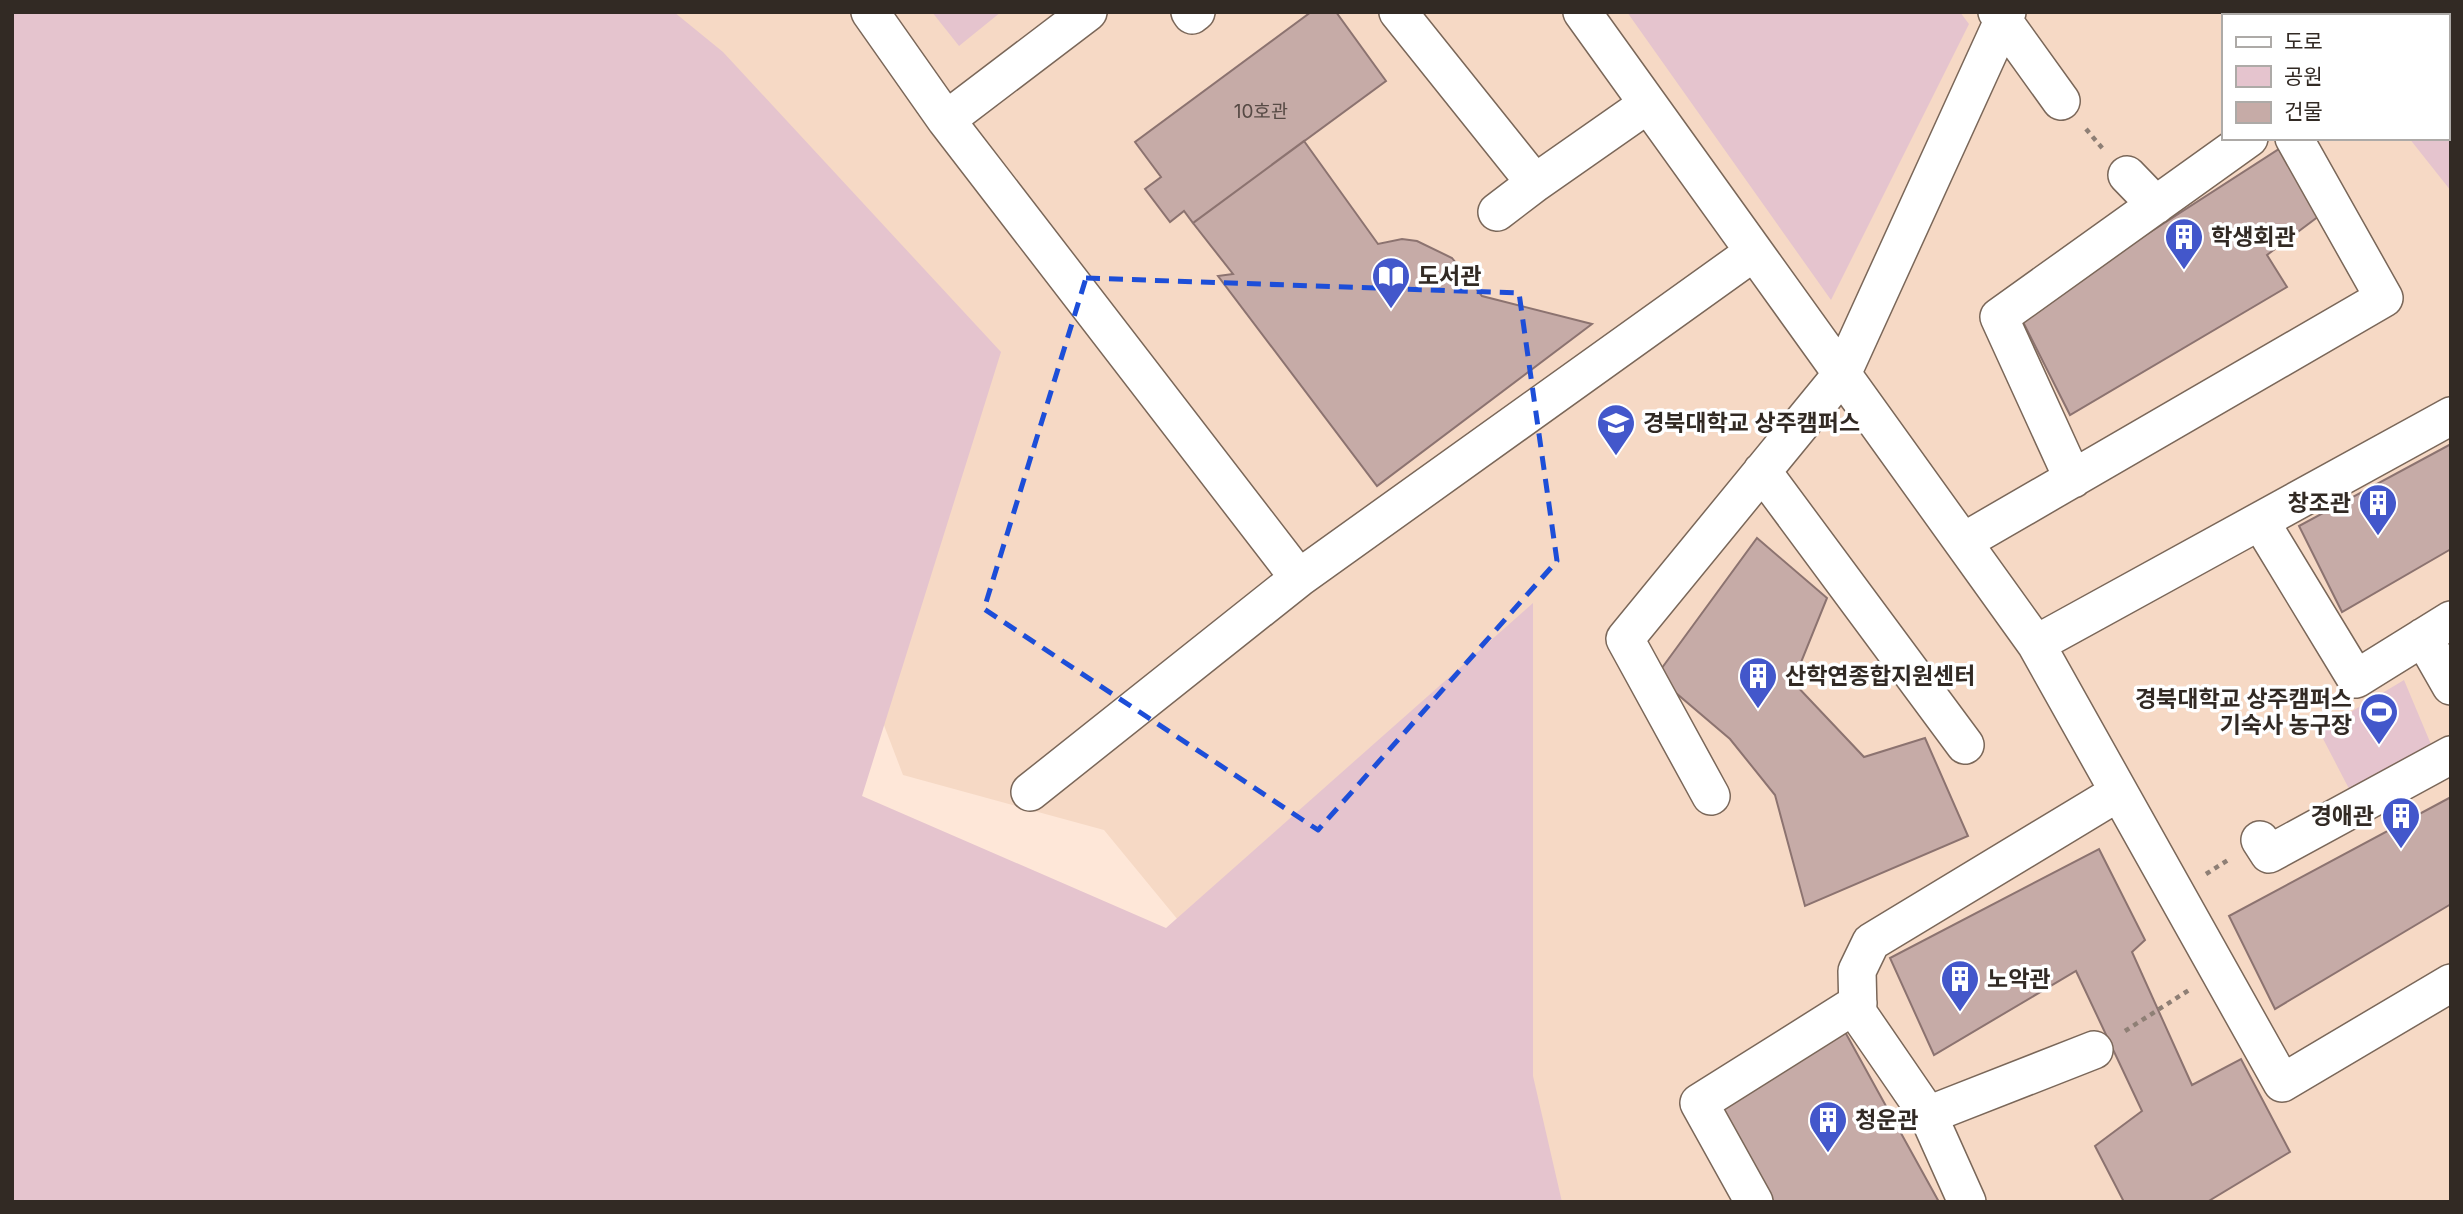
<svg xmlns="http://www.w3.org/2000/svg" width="2463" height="1214" viewBox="0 0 2463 1214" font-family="Inter,'Noto Sans KR',sans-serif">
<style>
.built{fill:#f6d9c5;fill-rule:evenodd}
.green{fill:#e5c4ce}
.building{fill:#c6aba7;stroke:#8c7370;stroke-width:2}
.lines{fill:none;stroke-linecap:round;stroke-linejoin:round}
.minor-casing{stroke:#7a6759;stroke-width:40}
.path{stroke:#8e7f75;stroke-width:4.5;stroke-dasharray:5 5;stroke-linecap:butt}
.minor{stroke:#fff;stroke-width:37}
.marked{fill:none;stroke:#1d4ed8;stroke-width:5;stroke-dasharray:14 9;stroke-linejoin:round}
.labels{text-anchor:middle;stroke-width:7;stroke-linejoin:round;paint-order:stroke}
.number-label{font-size:19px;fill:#574a45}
.poi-label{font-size:23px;font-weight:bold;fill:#322a24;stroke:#fff;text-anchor:start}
</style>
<rect width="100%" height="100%" fill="#fee7d8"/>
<path class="built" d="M612,12H2451V1202H1410L1104,830L903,775ZM2223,16H2447V138H2223Z"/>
<path class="green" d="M12,12H674L723,52L1001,352L862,796L1166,928L1533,603V1076L1562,1202H12Z
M932,12H1001L959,46Z
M1627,12H1960L1969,24L1831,300Z
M2260,12H2451V191L2409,138H2447V16H2267Z
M2404,680L2438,761L2359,808L2319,731Z"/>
<path class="building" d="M1311,12H1336L1386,81L1193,223L1184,211L1170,222L1145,189L1161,177L1135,142Z
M1304,141L1378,244L1402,239L1417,241L1452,258L1482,296L1592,324L1377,486L1218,276L1233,274L1193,223Z
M2279,149L2319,216L2267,255L2287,287L2070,415L2020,316Z
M2451,444V549L2342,612L2299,526Z
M1757,538L1827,598L1793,682L1864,757L1925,738L1968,836L1805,906L1775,795L1730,739L1656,676Z
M2451,797V904L2275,1009L2229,916Z
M2099,849L2145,940L2132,952L2192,1085L2241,1059L2290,1152L2207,1202H2124L2095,1146L2142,1111L2076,971L1934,1055L1890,958Z
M1839,1021L1939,1202H1770L1718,1106Z"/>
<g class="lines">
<defs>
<path id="minor" d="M870,12L946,120L1299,578L1754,252
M1190,12L1192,15L1196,12
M1398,12L1535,183L1648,104
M1582,12L2036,644L2282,1083L2451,983
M1997,12L2061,101
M946,120L1088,12
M2127,175L2156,205
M1497,212L1535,183
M1762,471L1965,745
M2073,479L1999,317L2249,138
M2260,521L2356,679L2451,620
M1963,542L2384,298L2294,138
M2423,637L2451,686
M2036,644L2451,416
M1030,792L1299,578
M1711,796L1625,639L1842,374L2007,12
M2260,840L2269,854L2451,755
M1928,1115L2094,1050
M1754,1202L1699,1103L1858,1003
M1967,1202L1928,1115L1858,1013L1857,971L1871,942L2119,792"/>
</defs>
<use href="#minor" class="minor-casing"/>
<path class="path" d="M2086,129L2103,149
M2206,874L2228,860
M2125,1031L2189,990"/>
<use href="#minor" class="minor"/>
</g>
<path class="marked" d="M1086,278L1519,293L1557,561L1318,830L984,609Z"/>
<defs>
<symbol id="building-pin" viewBox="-11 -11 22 30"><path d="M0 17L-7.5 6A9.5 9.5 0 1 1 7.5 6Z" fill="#4357cb" stroke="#fff"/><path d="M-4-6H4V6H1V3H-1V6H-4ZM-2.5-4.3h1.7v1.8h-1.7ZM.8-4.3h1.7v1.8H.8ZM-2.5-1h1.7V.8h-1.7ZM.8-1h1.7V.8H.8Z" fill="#fff"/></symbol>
<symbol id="library-pin" viewBox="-11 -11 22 30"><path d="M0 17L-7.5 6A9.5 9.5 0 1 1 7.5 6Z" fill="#4357cb" stroke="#fff"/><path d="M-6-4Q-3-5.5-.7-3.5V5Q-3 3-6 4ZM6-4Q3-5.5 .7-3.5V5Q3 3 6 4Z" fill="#fff"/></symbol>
<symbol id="university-pin" viewBox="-11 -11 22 30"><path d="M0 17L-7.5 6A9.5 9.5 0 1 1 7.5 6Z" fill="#4357cb" stroke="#fff"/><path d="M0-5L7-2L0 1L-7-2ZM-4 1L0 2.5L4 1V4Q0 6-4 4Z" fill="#fff"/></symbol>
<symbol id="stadium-pin" viewBox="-11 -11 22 30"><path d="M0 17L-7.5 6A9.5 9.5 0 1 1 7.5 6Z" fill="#4357cb" stroke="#fff"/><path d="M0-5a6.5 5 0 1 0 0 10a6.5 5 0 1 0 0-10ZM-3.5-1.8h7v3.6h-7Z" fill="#fff"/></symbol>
</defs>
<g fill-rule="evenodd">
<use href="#building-pin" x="2162" y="215" width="44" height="60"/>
<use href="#library-pin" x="1369" y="254" width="44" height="60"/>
<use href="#university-pin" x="1594" y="401" width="44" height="60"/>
<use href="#building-pin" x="2356" y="481" width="44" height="60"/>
<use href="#building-pin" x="1736" y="654" width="44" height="60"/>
<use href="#stadium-pin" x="2357" y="690" width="44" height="60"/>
<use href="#building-pin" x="2379" y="794" width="44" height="60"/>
<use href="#building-pin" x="1938" y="957" width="44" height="60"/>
<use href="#building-pin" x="1806" y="1098" width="44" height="60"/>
</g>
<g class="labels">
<g class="number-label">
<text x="1261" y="118">10호관</text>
</g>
<g class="poi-label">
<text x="2211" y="245">학생회관</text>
<text x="1418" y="284">도서관</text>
<text x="1643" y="431">경북대학교 상주캠퍼스</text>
<text x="2351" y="511" text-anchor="end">창조관</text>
<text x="1785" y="684">산학연종합지원센터</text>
<text x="2352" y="707" text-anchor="end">경북대학교 상주캠퍼스<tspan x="2352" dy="26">기숙사 농구장</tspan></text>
<text x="2374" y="824" text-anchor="end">경애관</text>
<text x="1987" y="987">노악관</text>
<text x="1855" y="1128">청운관</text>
</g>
</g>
<rect width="2463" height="1214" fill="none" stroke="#322a24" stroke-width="28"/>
<rect x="2222" y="14" width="228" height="126" fill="#ffffff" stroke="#adaaa7" stroke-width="2"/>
<rect x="2236" y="37" width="35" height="10" fill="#ffffff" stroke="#adaaa7" stroke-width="2"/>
<text x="2284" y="49" font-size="21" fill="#322a24">도로</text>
<rect x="2236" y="66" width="35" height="21" fill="#e5c4ce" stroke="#adaaa7" stroke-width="2"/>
<text x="2284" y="84" font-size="21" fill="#322a24">공원</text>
<rect x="2236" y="102" width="35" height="21" fill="#c6aba7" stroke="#adaaa7" stroke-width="2"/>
<text x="2284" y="119" font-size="21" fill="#322a24">건물</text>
</svg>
